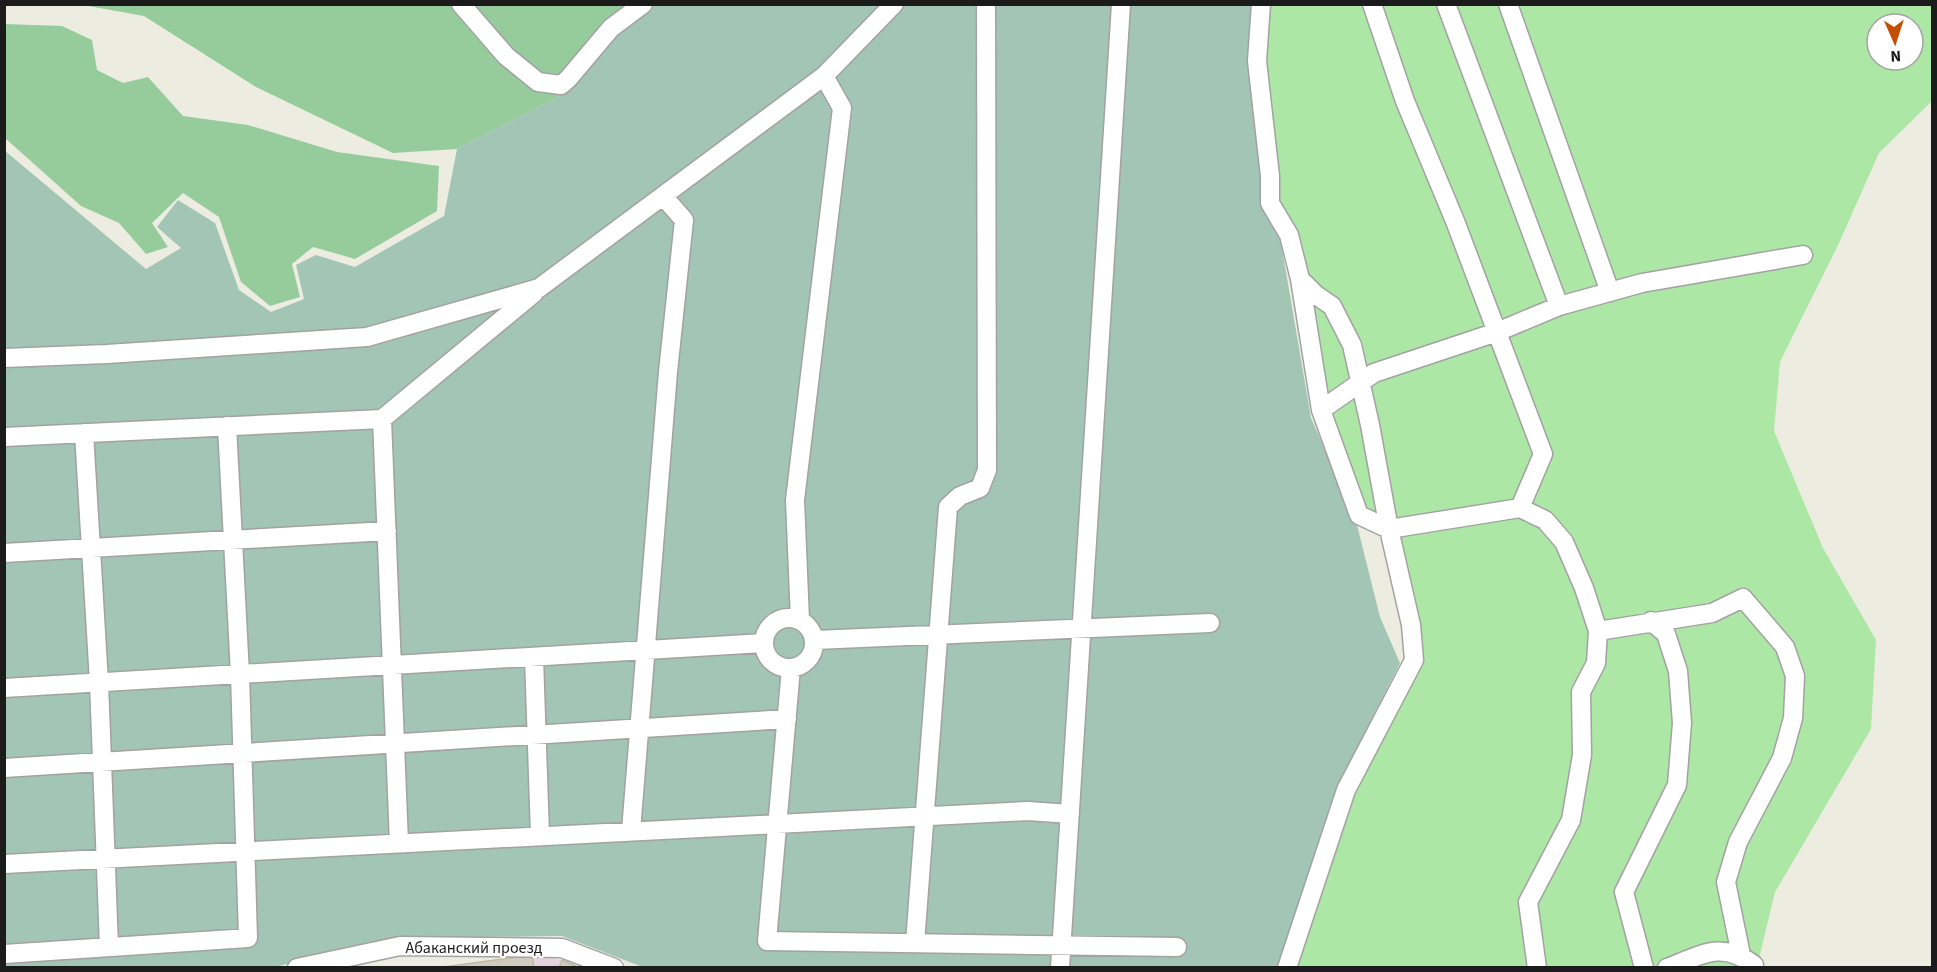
<svg xmlns="http://www.w3.org/2000/svg" width="1937" height="972" viewBox="0 0 1937 972" font-family="'Source Sans 3',sans-serif">
<style>
.industrial{fill:#e6d2db}
.grass{fill:#ade7a6;fill-rule:evenodd}
.forest{fill:#96cc9b}
.cemetery{fill:#a2c5b5}
.building{fill:#cfccbe;stroke:#beb9a3;stroke-width:1.5}
.lines{fill:none;stroke-linecap:round;stroke-linejoin:round}
.minor-casing{stroke:#a2a2a2;stroke-width:21}
.minor{stroke:#fff;stroke-width:18}
.labels{text-anchor:middle;stroke-width:4.5;stroke-linejoin:round;paint-order:stroke}
.street-label{font-size:16px;fill:#1b1b1b;stroke:#fff}
</style>
<rect width="100%" height="100%" fill="#ecede0"/>
<path class="industrial" d="M532,955L562,960L580,967L436,968Z"/>
<path class="grass" d="M1266,5H1932V101L1879,153L1839,243L1780,362L1774,431L1823,548L1876,640L1871,729L1775,892L1757,967H1294L1353,791L1421,661L1390,520L1362,505L1329,414L1278,204L1263,61ZM1877,24H1913V60H1877Z"/>
<path class="forest" d="M83,5H651L618,33L555,99L457,149L393,153L256,87L144,16Z
M5,24L62,26L92,40L97,70L123,83L148,77L183,116L248,125L337,152L439,166L437,211L355,259L313,247L292,264L300,297L270,306L241,282L219,217L183,193L152,223L168,247L146,254L119,223L81,206L5,138Z"/>
<path class="cemetery" d="M651,5H1252L1250,62L1311,418L1356,521L1380,617L1400,663L1337,788L1278,967L645,968L562,936L395,938L270,968L5,967L4,150L146,269L181,248L157,227L178,200L215,223L239,290L271,312L304,299L296,265L316,255L355,267L444,216L457,149L555,99L618,33Z"/>
<path class="building" d="M532,955L534,968H436Z
M562,960L580,968H559Z"/>
<g class="lines">
<defs>
<path id="minor" d="M461,4L506,56L538,82L561,85L568,79L611,28L643,4
M1261,4L1257,61L1270,176V203L1289,235L1300,279L1321,410L1359,515L1389,529L1411,625L1414,660L1346,790L1287,968
M1372,4L1405,101L1455,221L1543,454L1520,508L1545,520L1564,542L1584,588L1598,631L1596,663L1581,692L1582,755L1571,820L1528,902L1537,968
M1446,4L1559,306
M1508,4L1610,292
M1300,279L1316,295L1332,306L1352,345L1370,425L1389,529L1520,508
M4,358L107,354L367,337L539,288L824,76L894,4
M1321,410L1374,373L1497,332L1559,306L1642,283L1803,255
M84,433L99,682L109,947
M4,437L382,419
M4,553L387,531
M764 643a25 25 0 1 1 50 0a25 25 0 1 1-50 0Z
M800,620L795,500L842,108L824,76
M1598,631L1712,613L1743,598L1785,647L1795,676L1793,718L1782,758L1738,842L1726,882L1741,955
M815,640L1210,623
M534,657L540,835
M791,668L767,941L1177,947
M4,688L764,643
M4,768L787,719
M631,831L668,372L684,220L663,196
M399,843L382,419L534,293
M4,864L1028,811L1070,814
M915,943L948,507L960,496L980,488L987,470L986,4
M4,954L248,938L240,674L227,426
M297,968L400,946L562,948L614,968
M1060,968L1121,4
M1644,968L1624,892L1677,785L1682,723L1678,671L1666,634L1651,621
M1667,968C1701,955 1722,940 1754,965"/>
</defs>
<use href="#minor" class="minor-casing"/>
<use href="#minor" class="minor"/>
</g>
<g class="labels">
<g class="street-label">
<text x="474" y="953">Абаканский проезд</text>
</g>
</g>
<rect width="1937" height="972" fill="none" stroke="#1b1b1b" stroke-width="12"/>
<g transform="translate(1895 42) rotate(177)"><circle r="28" fill="#ffffff" stroke="#a4a4a4" stroke-width="1.5"/>
<path d="M0-4.5L10 22L0 15L-10 22Z" fill="#c34e04"/>
<text y="-9" font-size="16" font-weight="bold" text-anchor="middle" fill="#1b1b1b">N</text>
</g>
</svg>
